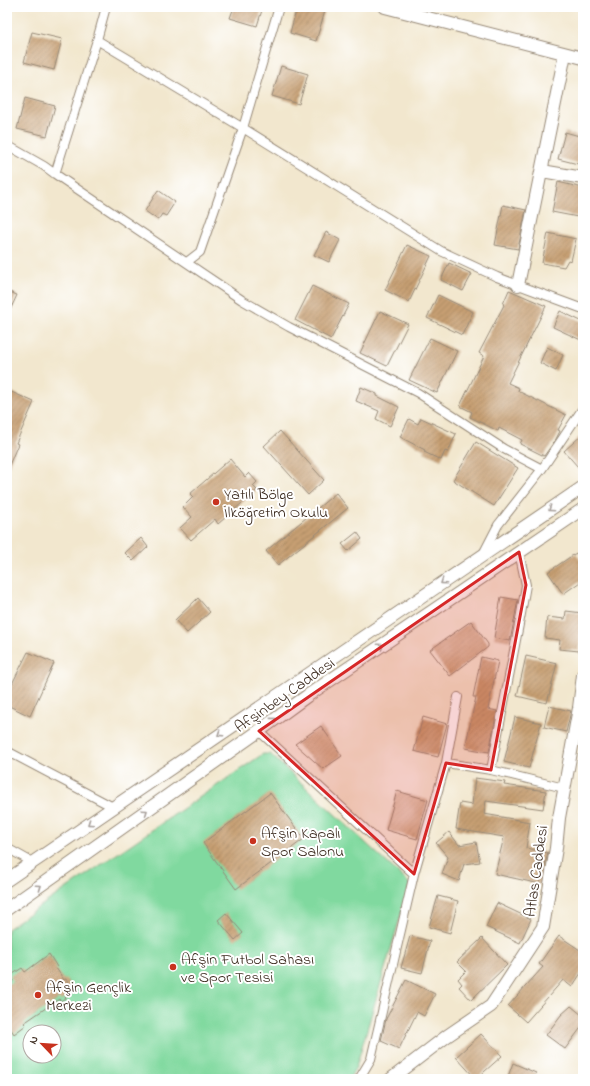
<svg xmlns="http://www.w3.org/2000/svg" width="590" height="1086" viewBox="0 0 590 1086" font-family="'Indie Flower',sans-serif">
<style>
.garden{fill:#80d99f;stroke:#5e825e;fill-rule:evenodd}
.building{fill:url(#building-hatch)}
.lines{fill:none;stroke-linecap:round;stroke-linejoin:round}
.street-casing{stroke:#968876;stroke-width:10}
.secondary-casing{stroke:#968876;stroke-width:14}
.street{stroke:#fff;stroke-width:8}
.secondary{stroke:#fff;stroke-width:12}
.oneway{stroke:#a79f9a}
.marked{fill:#d62828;fill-opacity:0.2;stroke:#d62828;stroke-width:3;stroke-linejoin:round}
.poi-dot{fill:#c8321e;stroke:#fff;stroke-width:1.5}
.labels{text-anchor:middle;stroke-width:4;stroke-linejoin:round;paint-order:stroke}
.poi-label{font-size:16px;fill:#3b2a1e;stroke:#fff;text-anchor:start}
.street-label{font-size:16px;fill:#3b2a1e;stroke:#fff}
</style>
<defs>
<pattern id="building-hatch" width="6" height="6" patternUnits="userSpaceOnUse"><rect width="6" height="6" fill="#c69f72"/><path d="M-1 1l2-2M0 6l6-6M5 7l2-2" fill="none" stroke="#a2825d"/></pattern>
</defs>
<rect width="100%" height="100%" fill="#fff"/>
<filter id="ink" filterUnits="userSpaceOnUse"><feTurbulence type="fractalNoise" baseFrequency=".025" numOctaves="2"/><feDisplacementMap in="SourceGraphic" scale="8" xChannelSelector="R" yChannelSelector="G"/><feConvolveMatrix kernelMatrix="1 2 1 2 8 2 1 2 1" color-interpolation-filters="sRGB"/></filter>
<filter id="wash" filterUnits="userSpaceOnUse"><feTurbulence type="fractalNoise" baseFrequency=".012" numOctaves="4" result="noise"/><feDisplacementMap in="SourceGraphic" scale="16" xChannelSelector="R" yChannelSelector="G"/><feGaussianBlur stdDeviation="0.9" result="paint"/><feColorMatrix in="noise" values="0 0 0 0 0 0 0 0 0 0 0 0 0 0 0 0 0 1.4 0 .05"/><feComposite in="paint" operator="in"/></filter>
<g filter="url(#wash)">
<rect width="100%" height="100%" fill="#f2e7ce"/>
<path class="garden" d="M263,754H270L410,884L356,1067L349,1079H7V929ZM30,1032H54V1056H30Z"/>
<g id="blocks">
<path class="building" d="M234,7H263L257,26L230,18Z
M297,7H311L325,11L316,41L290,33Z
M32,32L62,39L54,70L24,62Z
M281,66L308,74L299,104L272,96Z
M25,98L55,106L47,136L17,129Z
M565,132L583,137V143L578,164L558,159Z
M558,182L583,188V218L552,212Z
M158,190L175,202L166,216L162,214L158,220L145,211Z
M503,205L526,210L518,249L495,245Z
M326,232L340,240L329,262L314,255Z
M548,233L576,239L571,261L568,260L564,267L542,263Z
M407,245L431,256L409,302L385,290Z
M449,263L472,274L463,291L441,280Z
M312,286L349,304L331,339L295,320Z
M509,290L546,306L508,383L519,388L518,391L566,415L558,430L560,431L556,439L544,456L520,444L522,440L499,428L498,431L470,417L472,412L460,406L484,356L479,353L504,305L503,304Z
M7,291L17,295L7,317Z
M438,295L473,312L462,335L427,318Z
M380,311L408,324L387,366L360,353Z
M560,311L583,322V341L553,327Z
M430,338L457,351L437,393L409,380Z
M547,347L563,355L556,371L540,363Z
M361,387L377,394V396L399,407L390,426L376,419L379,411L356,401Z
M7,390L34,402L16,443L18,444L7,470Z
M421,418L456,434L448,452L445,451L441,460L424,452L425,450L400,437L409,419L418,424Z
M280,431L324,480L308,495L264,446Z
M583,434V462L578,467L564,451Z
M476,442L518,468L494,506L453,480Z
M230,459L245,477L249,473L257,482L253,486L257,490L218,524L215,519L191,540L180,528L192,517L183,507L193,497L190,494Z
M336,493L348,508L278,565L266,551Z
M357,532L362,539L348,551L342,544Z
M141,538L148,547L133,561L125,553Z
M576,553L583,564V580L563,594L548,572Z
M501,597L518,600L510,641L494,638Z
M198,598L210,612L187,633L175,620Z
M566,611L583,613L579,651L559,649L560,640L545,638L547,617L565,619Z
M471,621L488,644V647L450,676L430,650Z
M28,652L54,663L30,716L7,705V694Z
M526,656L557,663L547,703L517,696Z
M481,657L498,661L488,709L497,711L489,752L465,748L476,697H473Z
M549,706L571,711L566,732L544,727Z
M423,717L447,724L438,757L414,751Z
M515,717L541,723L529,768L504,762Z
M321,726L342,756L323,769L295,744Z
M475,778L505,782L504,785L546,791L543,809L486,801L484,814L530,822L526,848L548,853L540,884L495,874L504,837L456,829L460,803L472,805Z
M397,791L428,800L417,839L386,830Z
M270,793L304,839L236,889L203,843Z
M449,832L459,845L476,842L480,862L464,864L459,881L442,874L448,857L436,843Z
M438,896L458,901L450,933L429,927Z
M497,903L531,919L520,943L486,927Z
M226,913L243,933L235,940L218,920Z
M410,936L430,941L422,973L401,968Z
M559,936L583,952V970L572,987L563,980L526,1022L508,1006L543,967L539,964Z
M482,938L507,965L471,1000L459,987L462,984L458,979L466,971L457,962Z
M49,954L57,967L56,968L64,980L66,979L74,991L61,1001L59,999L24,1023L26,1025L14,1034L7,1023V985L13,981L10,976L22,968L25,972Z
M406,980L435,994L424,1016L417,1012L399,1049L381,1041L386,1019Z
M571,1006L583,1016V1025L565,1049L546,1035L561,1015Z
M481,1034L502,1056L476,1079L456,1057Z
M513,1063L536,1073L534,1079H507Z"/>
</g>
</g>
<g filter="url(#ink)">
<use href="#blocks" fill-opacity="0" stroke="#968876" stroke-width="1"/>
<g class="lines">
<defs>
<path id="street" d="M97,40L243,128L441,251L497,277L583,309
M7,145L44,166L55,174L242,300L289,327L418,393L504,449L542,469L498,525L483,554
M55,174L97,40L106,7
M187,262L200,252L243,128L279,7
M542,469L583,408
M259,731L414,874
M7,751L113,807
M446,763L491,770L564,788
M491,770L521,614L526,585L519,552
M7,848L32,862
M359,1079L371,1059L414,874L446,763L458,697"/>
<path id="secondary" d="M385,7L583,58
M542,171L583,178
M518,285L565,54
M7,880L583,487
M7,909L259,731L307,696L583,509
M391,1079L447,1036L491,1006L543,927L556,848L559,818L579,708L583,675"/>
</defs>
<use href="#street" class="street-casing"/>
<use href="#secondary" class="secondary-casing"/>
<use href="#street" class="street"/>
<use href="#secondary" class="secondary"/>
</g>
<defs><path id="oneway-chevron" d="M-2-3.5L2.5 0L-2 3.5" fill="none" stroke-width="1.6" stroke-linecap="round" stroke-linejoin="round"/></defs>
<g class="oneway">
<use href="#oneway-chevron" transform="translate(551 509) rotate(146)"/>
<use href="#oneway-chevron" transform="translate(443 582) rotate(146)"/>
<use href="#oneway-chevron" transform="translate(381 646) rotate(-34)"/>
<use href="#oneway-chevron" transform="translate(274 720) rotate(-36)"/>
<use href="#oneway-chevron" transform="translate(220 734) rotate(146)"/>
<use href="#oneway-chevron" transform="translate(145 812) rotate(-35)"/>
<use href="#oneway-chevron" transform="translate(90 823) rotate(146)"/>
<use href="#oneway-chevron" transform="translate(39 887) rotate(-35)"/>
</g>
</g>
<path class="marked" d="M519,552L526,585L491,770L446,763L414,874L259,731Z"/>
<g class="poi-dot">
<circle cx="216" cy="502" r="4"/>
<circle cx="253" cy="841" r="4"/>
<circle cx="173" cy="967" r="4"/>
<circle cx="38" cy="995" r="4"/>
</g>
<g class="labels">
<g class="poi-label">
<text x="224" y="499">Yatılı Bölge<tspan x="224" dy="18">İlköğretim Okulu</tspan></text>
<text x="261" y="838">Afşin Kapalı<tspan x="261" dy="18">Spor Salonu</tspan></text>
<text x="181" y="964">Afşin Futbol Sahası<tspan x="181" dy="18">ve Spor Tesisi</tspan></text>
<text x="46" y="992">Afşin Gençlik<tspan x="46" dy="18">Merkezi</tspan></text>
</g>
<g class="street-label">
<text transform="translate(284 694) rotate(-35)" y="6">Afşinbey Caddesi</text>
<text transform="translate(535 871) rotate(-82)" y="6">Atlas Caddesi</text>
</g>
</g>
<rect width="590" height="1086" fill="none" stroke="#fff" stroke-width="24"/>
<g transform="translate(42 1044) rotate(295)"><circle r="19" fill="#ffffff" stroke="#b1aaa5"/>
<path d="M0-3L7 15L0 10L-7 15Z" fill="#c8321e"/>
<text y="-6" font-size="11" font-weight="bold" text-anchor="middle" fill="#3b2a1e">N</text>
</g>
</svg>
